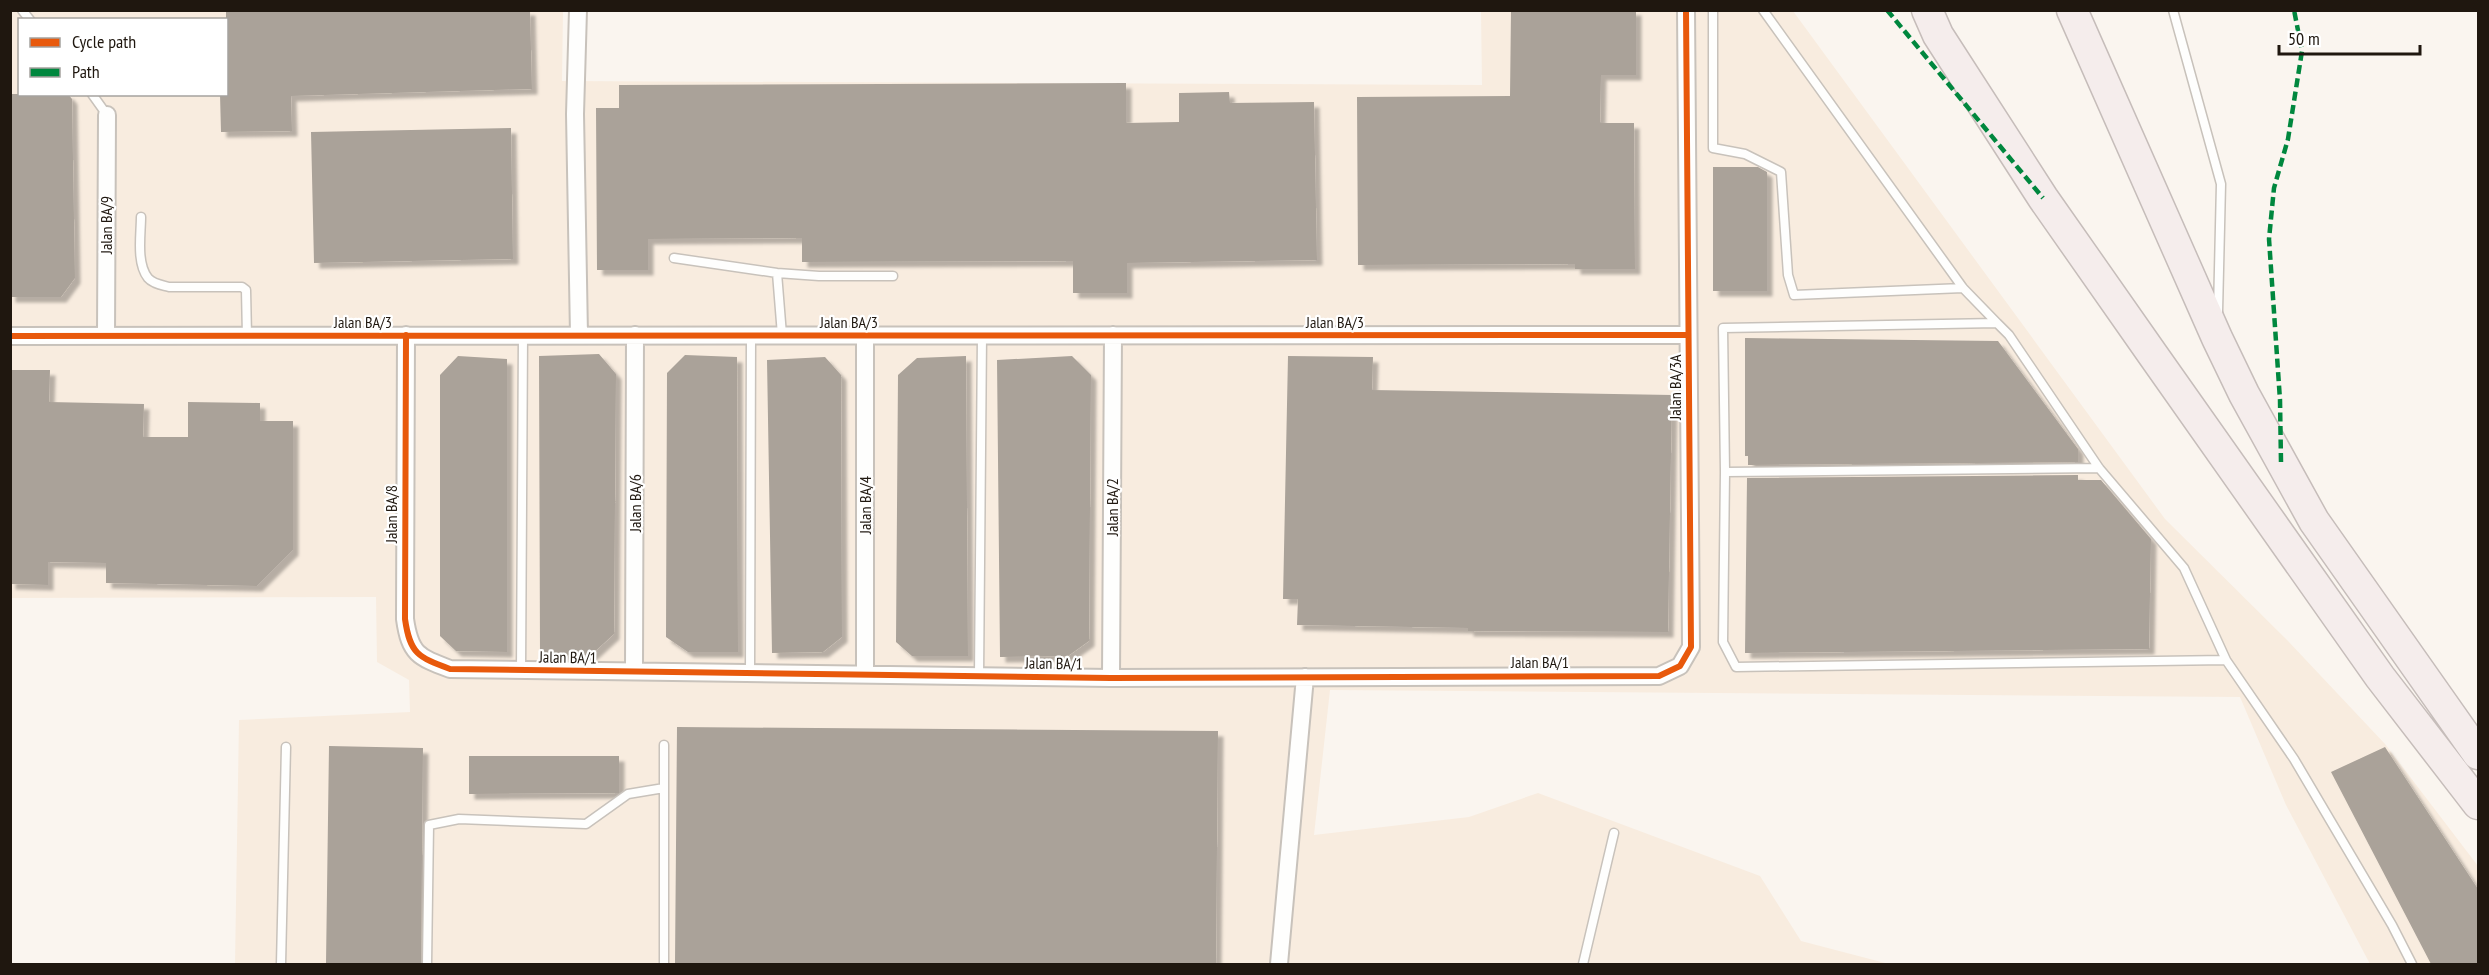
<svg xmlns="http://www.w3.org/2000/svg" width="2489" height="975" viewBox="0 0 2489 975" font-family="'PT Sans Narrow',sans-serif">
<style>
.built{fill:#f8ecdf;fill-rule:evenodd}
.building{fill:#aaa299;filter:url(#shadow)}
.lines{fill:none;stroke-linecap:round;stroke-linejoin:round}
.service-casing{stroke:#c8c2bb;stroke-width:11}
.minor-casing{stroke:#c8c2bb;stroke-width:20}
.motorway-casing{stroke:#c6bdba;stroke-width:33}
.service{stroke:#fefefd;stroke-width:8}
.minor{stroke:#fefefd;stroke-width:16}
.motorway{stroke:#f5edec;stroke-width:30}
.quiet{stroke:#00873e;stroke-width:4.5;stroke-dasharray:9 4.5;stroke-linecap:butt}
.cycleway-casing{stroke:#fff;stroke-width:10}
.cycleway{stroke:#e8590c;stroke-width:6}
.labels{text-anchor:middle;stroke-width:4.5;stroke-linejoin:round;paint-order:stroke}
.street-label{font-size:16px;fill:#1f170f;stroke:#fff}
</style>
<defs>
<filter id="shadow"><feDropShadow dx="5.5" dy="5.5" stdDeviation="1.5" flood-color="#0004"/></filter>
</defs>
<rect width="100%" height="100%" fill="#faf5ef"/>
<path class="built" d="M10,11H563L562,81L1482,85L1481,11H1793L2165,519L2288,641L2385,744L2478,866V964H2370L2286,805L2240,697L1330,690L1314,835L1469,817L1538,793L1760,876L1801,941L1889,964H235L239,720L410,712L409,680L377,662L376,597L11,598ZM20,20H226V94H20Z"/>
<path class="building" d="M226,10H530L532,89L291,96L292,131L221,132L220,94H226Z
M1511,10H1636V75H1601L1600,123H1634L1635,269H1575V264L1358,265L1357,97L1510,96Z
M1126,83V123L1179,122V93L1229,92L1230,103L1314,102L1317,260L1127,263V293H1073V261L802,262V238L648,239V270H597L596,108H619V85Z
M10,94H68L72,99L75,278L61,297H10Z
M511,128L513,259L314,263L311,132Z
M1713,167H1758L1767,172V291H1713Z
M1745,338L1998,341L2078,449V462L1748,465V456H1745Z
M599,354L616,374L614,634L591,655L540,656L539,356Z
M685,355L737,357L738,652H688L666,637L667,373Z
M458,356L507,359V652L456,651L440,636V375Z
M966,356L968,656H912L896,642L898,375L917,358Z
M1072,356L1091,375L1089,641L1068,656L1000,657L997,360Z
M1288,356L1373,357L1372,390L1672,395L1668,632L1468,631V628L1297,625L1298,599H1283Z
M825,357L841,375L842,637L823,652L772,653L767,360Z
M10,370H50L49,402L144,404L143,437H188V402L260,403V421H293V550L257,586L106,583V563L48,562V585L10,584Z
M2078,475V480H2101L2151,539L2149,649L1745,653L1747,478Z
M677,727L1218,731L1216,964H675Z
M329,746L423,748L421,964H326Z
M2385,747L2478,889V964H2431L2331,772Z
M469,756H619V793L469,794Z"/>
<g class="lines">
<defs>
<path id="service" d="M22,10L30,20
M1713,10V148L1745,154L1781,172L1788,275L1794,295L1963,288
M1763,10L1963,288L1997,323
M2173,10L2221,184L2218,312
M92,94L107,115
M141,217C141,234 136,263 148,278C153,284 162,285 169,287H242L246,290L247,336
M674,258L777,273L819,276H893
M777,273L782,335
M1725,472L2099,468
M2226,660L1736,667L1723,642L1725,472L1723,328L1997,323L2009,335L2099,468L2184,568L2226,660L2294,759L2392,925L2412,964
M521,670L523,335
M750,673L751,335
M979,676L982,335
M281,964L286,747
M427,964L429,825L459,819L586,824L628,794L664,788
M664,964V745
M1583,964L1614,833"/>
<path id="minor" d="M578,10L575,114L579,335
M406,335L405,619C410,654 418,657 450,669L1111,678L1659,676L1680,666L1691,647L1686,10
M10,336L1688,335
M106,336L107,115
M634,671L635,335
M865,674V335
M1111,678L1113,335
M1279,964L1305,677"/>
<path id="motorway" d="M1927,10L1938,35L2043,198L2153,355L2380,677L2478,804
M2072,10L2217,338L2244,394L2314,521L2478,754"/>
</defs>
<use href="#service" class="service-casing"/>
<use href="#minor" class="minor-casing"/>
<use href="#motorway" class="motorway-casing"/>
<use href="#service" class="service"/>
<use href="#minor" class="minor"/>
<use href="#motorway" class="motorway"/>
<path class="quiet" d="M1887,10L2043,198
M2281,462L2280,400L2269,239L2274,188L2288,139L2302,51L2294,10"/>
<defs>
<path id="cycleway" d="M406,335L405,619C410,654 418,657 450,669L1111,678L1659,676L1680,666L1691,647L1686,10
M10,336L1688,335"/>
</defs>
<use href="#cycleway" class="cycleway-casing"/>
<use href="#cycleway" class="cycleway"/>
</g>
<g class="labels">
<g class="street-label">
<text transform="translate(106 225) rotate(-90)" y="6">Jalan BA/9</text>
<text x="363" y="328">Jalan BA/3</text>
<text x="849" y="328">Jalan BA/3</text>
<text x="1335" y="328">Jalan BA/3</text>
<text transform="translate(1675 387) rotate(-90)" y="6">Jalan BA/3A</text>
<text transform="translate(635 503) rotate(-90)" y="6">Jalan BA/6</text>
<text transform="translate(865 505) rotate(-90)" y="6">Jalan BA/4</text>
<text transform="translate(1112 507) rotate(-90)" y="6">Jalan BA/2</text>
<text transform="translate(391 514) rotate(-90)" y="6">Jalan BA/8</text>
<text transform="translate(568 657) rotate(1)" y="6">Jalan BA/1</text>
<text x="1540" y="668">Jalan BA/1</text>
<text transform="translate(1054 663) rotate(1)" y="6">Jalan BA/1</text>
</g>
</g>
<rect width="2489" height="975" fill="none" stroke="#1f170f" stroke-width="24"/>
<rect x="18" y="18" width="210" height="78" fill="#ffffff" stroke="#a5a29f" stroke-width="1.5"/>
<rect x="30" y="38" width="30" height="9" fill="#e8590c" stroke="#a5a29f" stroke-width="1.5"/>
<text x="72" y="48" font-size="18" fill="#1f170f">Cycle path</text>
<rect x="30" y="68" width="30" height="9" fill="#00873e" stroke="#a5a29f" stroke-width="1.5"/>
<text x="72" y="78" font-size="18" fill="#1f170f">Path</text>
<path d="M2279 45v9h141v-9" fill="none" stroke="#1f170f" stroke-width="3"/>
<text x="2288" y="45" font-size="18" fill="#1f170f" stroke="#ffffff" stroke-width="4.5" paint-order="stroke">50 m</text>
</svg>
